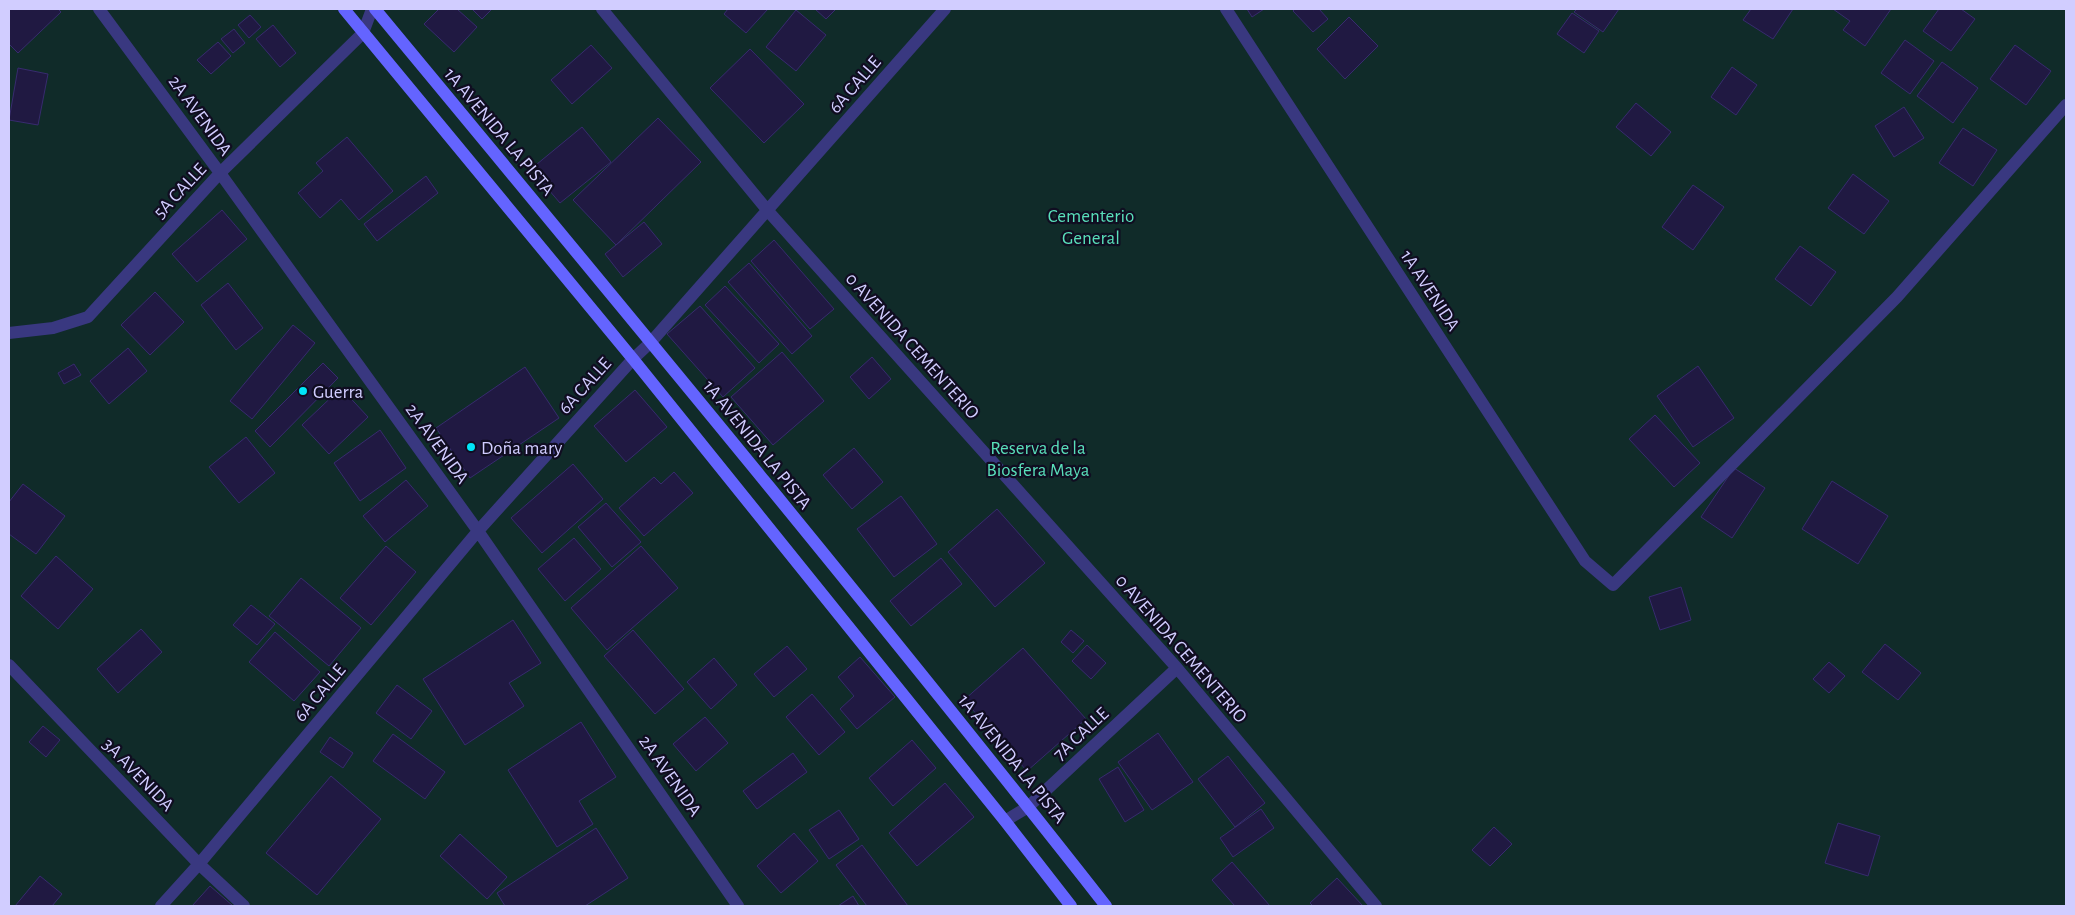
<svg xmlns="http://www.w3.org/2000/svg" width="2075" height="915" viewBox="0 0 2075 915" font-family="'Alegreya Sans',sans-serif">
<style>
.green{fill:#102b29}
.building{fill:#201942;stroke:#372b6e}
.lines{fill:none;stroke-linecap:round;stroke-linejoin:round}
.street{stroke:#393880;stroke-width:12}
.secondary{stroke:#6464ff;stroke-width:12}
.poi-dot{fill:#00e5f8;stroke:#100d21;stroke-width:2}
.labels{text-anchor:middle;stroke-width:4.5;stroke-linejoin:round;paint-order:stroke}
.street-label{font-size:19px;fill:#d1cdff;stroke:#100d21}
.park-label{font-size:19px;fill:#59dfba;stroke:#100d21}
.poi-label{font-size:19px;fill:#d1cdff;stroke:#100d21;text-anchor:start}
</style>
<rect width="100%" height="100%" fill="#100d21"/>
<path class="green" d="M9,9H2066V906H9Z"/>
<path class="building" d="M9,9H58L61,12L18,53L9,44Z
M439,9H457L477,27L454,52L424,24Z
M472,9H492L482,19Z
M728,9H768L746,33L724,14Z
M815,9H836L826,19Z
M1247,9H1264L1252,17Z
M1295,9H1319L1328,19L1313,32L1293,11Z
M1577,9H1619L1603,32L1574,12Z
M1751,9H1793L1773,39L1743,20Z
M1833,9H1891L1865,46L1843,30L1850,21Z
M1939,9H1961L1975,19L1951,51L1923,31Z
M796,10L826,35L796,71L766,47Z
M1572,13L1599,31L1584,53L1557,34Z
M250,15L261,27L249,38L238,25Z
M1349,17L1378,46L1345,79L1317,49Z
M273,25L296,53L280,67L256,39Z
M234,29L245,43L233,53L221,39Z
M1905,40L1934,61L1910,94L1881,73Z
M218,42L231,56L211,74L197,60Z
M591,45L612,68L572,104L551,80Z
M2015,45L2051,71L2026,105L1990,79Z
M750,49L804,104L764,143L710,88Z
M1942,62L1978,88L1953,123L1917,96Z
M1732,67L1757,85L1736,115L1711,97Z
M18,68L48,74L38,125L9,120Z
M1636,103L1671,132L1651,156L1616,127Z
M1904,107L1924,138L1894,157L1875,126Z
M658,118L701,162L616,245L573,200Z
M582,127L611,162L560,203L531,169Z
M1963,128L1997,150L1973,186L1939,163Z
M347,137L393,191L359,220L341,199L320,218L298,193L323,171L316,163Z
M1853,174L1889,201L1864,234L1828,208Z
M426,176L438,193L377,241L364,224Z
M1693,185L1724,207L1693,250L1662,227Z
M222,210L247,239L197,282L172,254Z
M644,222L662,244L623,277L605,254Z
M774,240L834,309L810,329L751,261Z
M1800,246L1836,272L1811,306L1775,279Z
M749,263L812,336L792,354L728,282Z
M228,283L263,328L236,350L201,305Z
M725,286L779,344L759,363L705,305Z
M155,292L184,322L150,355L121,325Z
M700,306L755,368L723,397L667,334Z
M293,325L315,343L252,419L230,401Z
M128,348L147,371L109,404L90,381Z
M782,352L824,401L773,445L731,397Z
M872,357L891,379L869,399L850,377Z
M323,363L338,378L270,447L255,431Z
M74,364L81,375L64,384L58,373Z
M1698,366L1734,418L1693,447L1657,396Z
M525,367L559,418L470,478L436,428Z
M341,388L368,417L329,454L302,425Z
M635,390L667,427L626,462L594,426Z
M1655,415L1700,463L1674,487L1629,439Z
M380,430L406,468L360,501L334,463Z
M246,437L275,473L239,503L209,467Z
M854,448L883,482L852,509L823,475Z
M573,464L603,499L542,553L511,518Z
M1734,468L1765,488L1732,538L1701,517Z
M674,472L693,493L644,536L619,508L654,477L661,484Z
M406,480L428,506L385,542L363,516Z
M1832,481L1888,516L1858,564L1802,529Z
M23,484L65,516L36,554L9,534V502Z
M901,496L937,544L894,577L857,529Z
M606,503L641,542L612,567L578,527Z
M997,509L1045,563L995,607L948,552Z
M574,538L601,569L565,601L538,569Z
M386,546L416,572L371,625L340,598Z
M641,546L678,588L607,650L571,608Z
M56,556L93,589L58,629L21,596Z
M941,558L962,584L911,626L890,601Z
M301,578L361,628L329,666L269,616Z
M1681,587L1691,620L1660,630L1649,597Z
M251,605L275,624L257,645L233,625Z
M513,620L541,663L509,683L524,706L465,745L423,679Z
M141,629L162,652L118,693L97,669Z
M633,630L684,689L655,714L604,656Z
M1071,630L1084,641L1073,653L1061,642Z
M275,632L320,672L294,701L249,662Z
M1885,644L1921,673L1898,700L1862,672Z
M1087,645L1106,663L1091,679L1072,661Z
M787,646L807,669L774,697L754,674Z
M1023,648L1086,719L1027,771L964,700Z
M860,657L895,697L857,729L840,709L854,696L838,677Z
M714,658L737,685L711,709L687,682Z
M1829,662L1845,676L1829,693L1813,679Z
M397,685L432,711L411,739L376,713Z
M812,694L845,732L819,755L786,717Z
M705,717L728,743L696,771L673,744Z
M581,722L616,777L579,801L593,824L557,847L508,770Z
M43,726L60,740L46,757L29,742Z
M1158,733L1193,782L1152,810L1118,762Z
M393,734L445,772L425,799L373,761Z
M330,737L353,753L343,768L320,752Z
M912,740L936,768L893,806L869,778Z
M793,753L807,772L757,809L743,791Z
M1228,756L1265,803L1235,827L1198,779Z
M1118,767L1144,810L1125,822L1099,779Z
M331,776L381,819L317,895L266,853Z
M945,783L974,817L917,866L889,833Z
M1261,809L1274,828L1233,857L1220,838Z
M839,810L859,839L829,859L809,830Z
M1838,823L1880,836L1868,876L1825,863Z
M1494,827L1512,844L1490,866L1472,850Z
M596,828L628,878L585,906H505L497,893Z
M794,833L818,861L781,893L757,866Z
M460,834L507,877L487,899L440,856Z
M862,845L908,906H867L836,865Z
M1232,862L1270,906H1235L1212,880Z
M40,876L62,894L52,906H15Z
M1337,878L1363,906H1313L1310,903Z
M210,886L233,906H192Z
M853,896L859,906H838Z"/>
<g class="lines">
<path class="street" d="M99,9L220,173L478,531L738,906
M602,9L768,211L1177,668L1376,906
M1226,9L1585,561L1613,585L1897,297L2066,105
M9,333L53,328L88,317L220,173L363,33L372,9
M9,665L199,864L244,906
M1005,821L1028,807L1177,668
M161,906L199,864L478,531L633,359L651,342L945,9"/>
<path class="secondary" d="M344,9L633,359L1005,821L1071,906
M375,9C621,306 868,603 1106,906"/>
</g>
<g class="poi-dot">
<circle cx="303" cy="391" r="5"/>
<circle cx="471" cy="447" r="5"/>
</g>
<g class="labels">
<g class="street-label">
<text transform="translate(854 84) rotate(-49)" y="7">6A CALLE</text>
<text transform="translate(201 115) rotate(54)" y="7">2A AVENIDA</text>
<text transform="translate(500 131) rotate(50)" y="7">1A AVENIDA LA PISTA</text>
<text transform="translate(179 190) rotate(-47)" y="7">5A CALLE</text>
<text transform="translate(1431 290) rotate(57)" y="7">1A AVENIDA</text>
<text transform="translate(913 345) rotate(48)" y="7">0 AVENIDA CEMENTERIO</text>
<text transform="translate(584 385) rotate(-48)" y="7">6A CALLE</text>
<text transform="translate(438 443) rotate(54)" y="7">2A AVENIDA</text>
<text transform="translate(758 444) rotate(51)" y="7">1A AVENIDA LA PISTA</text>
<text transform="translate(1182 648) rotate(49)" y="7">0 AVENIDA CEMENTERIO</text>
<text transform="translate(319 692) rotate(-50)" y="7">6A CALLE</text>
<text transform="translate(1080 733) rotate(-43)" y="7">7A CALLE</text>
<text transform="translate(1013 758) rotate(51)" y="7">1A AVENIDA LA PISTA</text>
<text transform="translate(139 774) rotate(46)" y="7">3A AVENIDA</text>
<text transform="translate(671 775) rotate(55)" y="7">2A AVENIDA</text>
</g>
<g class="park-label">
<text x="1091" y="222">Cementerio<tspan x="1091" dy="22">General</tspan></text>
<text x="1038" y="454">Reserva de la<tspan x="1038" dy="22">Biosfera Maya</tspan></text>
</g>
<g class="poi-label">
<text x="313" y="398">Guerra</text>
<text x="481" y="454">Doña mary</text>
</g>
</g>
<rect width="2075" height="915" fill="none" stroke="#d1cdff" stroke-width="20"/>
</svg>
